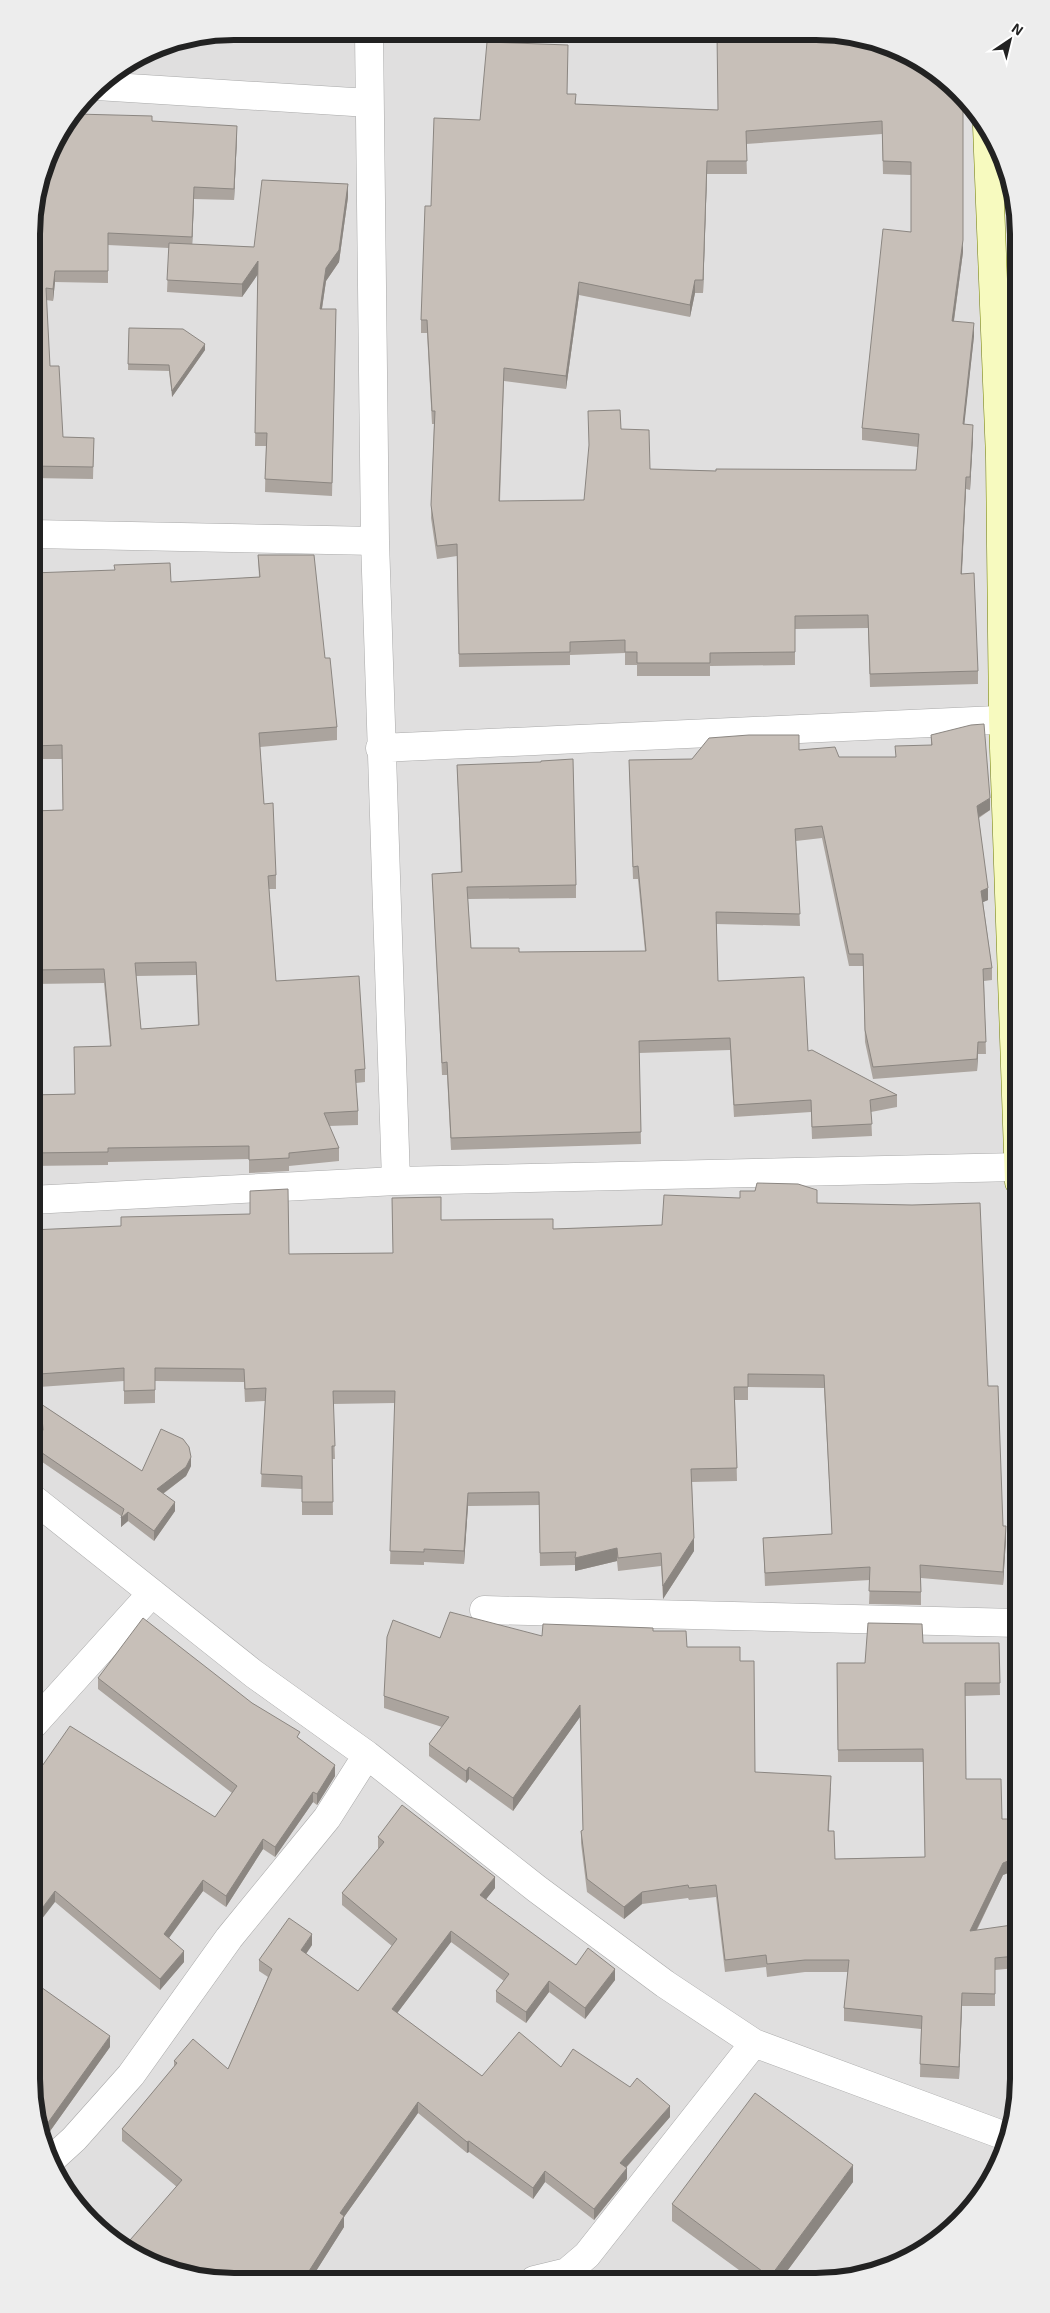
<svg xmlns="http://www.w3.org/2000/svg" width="1050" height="2313" viewBox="0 0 1050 2313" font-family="'Exo 2',sans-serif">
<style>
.residential{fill:#e0dfdf}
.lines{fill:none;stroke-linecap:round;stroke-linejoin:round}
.street-casing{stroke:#a9a9a9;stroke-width:29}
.secondary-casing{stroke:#707d05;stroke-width:29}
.street{stroke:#fff;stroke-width:28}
.secondary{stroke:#f7fabf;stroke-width:28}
.wall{fill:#aba49e;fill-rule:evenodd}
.shaded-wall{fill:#8b8681}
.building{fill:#c7bfb8;stroke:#8b8681;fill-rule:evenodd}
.rim{fill:none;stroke:#222;stroke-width:6}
</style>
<rect width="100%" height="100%" fill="#f2efe9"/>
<path class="residential" d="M234,31L855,35L950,82L991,132L1012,181L1019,234L1018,2093L1003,2156L977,2203L928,2248L869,2275L816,2282L195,2278L145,2261L100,2231L65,2191L38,2132L31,2079L32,220L52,144L100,82L157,47Z"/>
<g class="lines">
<defs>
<path id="street" d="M369,32L375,541L396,1181
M97,86L369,103
M32,534L375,541
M380,748L1019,719
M31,1200L396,1181L1019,1167
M31,1497L254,1674L367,1755L537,1889L665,1984L754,2043L1008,2137
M484,1610L1018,1623
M31,1727L152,1593
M51,2160L74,2139L131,2075L229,1938L327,1818L367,1755
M534,2280L567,2272L587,2255L754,2043"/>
<path id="secondary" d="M987,126L1000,458L1003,719L1019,1182"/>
</defs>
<use href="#street" class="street-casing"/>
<use href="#secondary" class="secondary-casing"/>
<use href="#street" class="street"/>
<use href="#secondary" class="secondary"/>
</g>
<path class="wall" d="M855,35L963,252L954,321L974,336L964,424L973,438L970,490L966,489L962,573L978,671V684L870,687L868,628L795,629V665L710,666V676H637V665H625V653L570,655V665L459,667L457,556L437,559L431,518L434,424H432L427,333H421V320L431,206L480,120L567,94L576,104L718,110ZM882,134L883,174L911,175V232L862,428V440L918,447L916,470L716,471L650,469L621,429L584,500L500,501L504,381L566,389L579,295L690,317L695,293H703L707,174H747L746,144Z
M152,121L237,137L234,200L194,199L192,244L254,247L348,197L339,262L326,281L322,309H336L332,496L265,492L266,446H255L258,274L242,297L167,292L169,248L108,245V283L55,282L53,301L46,300L50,366L63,437L94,438L93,479L32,478V220Z
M129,328L205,350L172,397L169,371L128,370Z
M258,555L325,658L337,727V740L260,747L264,804L276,875V889H269L276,981L365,1069V1082L356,1083L358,1111V1125L329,1126L339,1148V1161L289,1166V1171L249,1173V1159L108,1162V1165L31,1166V1095L75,1094L110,1046L104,983L34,984V981H32V811L63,810L62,759H32V573L171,582L259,577ZM196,975L198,1025L141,1029L136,976Z
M931,735L990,810L979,818L988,900L983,902L992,968V980L984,981L986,1054H978L977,1071L873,1079L865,1042L863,966H849L822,838L796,841L800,926L716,924L718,981L808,1051L897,1095V1107L871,1112L872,1136L812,1139L811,1112L734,1117L730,1050L639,1053L641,1144L451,1150L447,1075H442L432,874L461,872L457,765L576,885V898L468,899L471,948L519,952L645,951L638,879H633L629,760L692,759L799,750L839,757H895L931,745Z
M392,1198L441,1220L553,1229L662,1225L817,1203L988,1386L1003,1526L1006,1539L1003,1585L921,1578V1605L869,1604L870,1580L765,1586L763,1538L832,1534L824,1388L748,1387V1400H735L737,1481L692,1482L694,1551L663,1599L661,1566L618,1571L617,1561L575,1571V1565L540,1566L539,1505L468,1506L464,1564L424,1562V1565L390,1564L395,1403L333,1404L335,1459H332L333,1515H302V1489L261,1487L265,1401L245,1402L244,1382L155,1381V1403L124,1404V1381L39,1387L36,1356H31V1230L289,1254L393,1253Z
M41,1404L142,1471L191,1466L186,1476L163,1494L175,1511L154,1541L128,1521L121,1527V1516L32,1455V1446L42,1430Z
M653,1631L687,1647L740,1661L755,1772L831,1788L829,1831L835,1859L925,1857L923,1762H838L837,1663H865L923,1643H999L1000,1695L965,1696L966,1779L1002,1819H1018V1869L1003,1875L977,1930L1016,1956V1968L995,1970V2006H962L959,2079L920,2077L921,2029L844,2021V2008L848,1972H805L767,1977L766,1967L725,1972L716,1897L689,1900L688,1898L642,1904L624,1919L587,1892L581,1843V1831L583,1830L580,1717L513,1811L469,1779L466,1783L429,1756V1744L442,1727L384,1708V1696L440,1638L542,1636Z
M98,1678L252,1703L300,1739L335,1776L317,1805L313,1802L275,1857L263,1849L226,1907L203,1891L168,1938L184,1962L160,1990L55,1902L31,1782L215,1817L232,1793L98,1689Z
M378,1837L495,1888L485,1900L576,1965L615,1980L585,2019L549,1992L526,2023L496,2002V1991L504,1981L451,1942L397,2013L482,2076L561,2067L670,2117L626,2168L627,2179L594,2220L545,2182L533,2199L469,2152L467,2153L418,2113L344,2217V2227L311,2279L195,2278L177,2187L122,2141V2129L174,2067V2061L228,2069L268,1977L259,1971V1960L312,1945L306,1954L358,1991L392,1946L342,1905V1893L379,1849L378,1848Z
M110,2047L43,2141L38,2132L31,2079Z
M853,2182L779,2282L754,2281L672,2221V2204Z"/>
<path class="shaded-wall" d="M237,126V137L234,200V189Z
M707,161V174L703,293V280Z
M348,184V197L339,262L326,281L320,321V309L326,268Z
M194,187V199L192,249V237Z
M963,240V252L952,334V321Z
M258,261V274L242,297V284Z
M55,271V282L53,301V289Z
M695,280V293L690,317V305Z
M579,282V295L566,389V376Z
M974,323V336L963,437V424Z
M205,344V350L172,397V391Z
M973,425V438L970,490V477Z
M966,477V489L961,586V574Z
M990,798V810L977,818V806Z
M988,888V900L981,903V891Z
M978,1042V1054L977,1071V1059Z
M191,1457V1466L186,1476L157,1498V1489Z
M468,1493V1506L464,1564V1551Z
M175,1502V1511L154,1541V1531Z
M128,1512V1521L121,1527V1518Z
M1006,1526V1539L1003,1585V1572Z
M694,1538V1551L663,1599V1586Z
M617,1548V1561L575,1571V1558Z
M580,1705V1717L513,1811V1798Z
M335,1765V1776L317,1805V1794Z
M469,1767V1779L466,1783V1771Z
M313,1792V1802L275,1857V1847Z
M263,1839V1849L226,1907V1896Z
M1018,1857V1869L1003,1875L970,1943V1931L1003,1863Z
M495,1877V1888L480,1907V1895Z
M203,1880V1891L164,1945V1934Z
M55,1891V1902L31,1933V1923Z
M642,1892V1904L624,1919V1907Z
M451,1931V1942L392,2020V2009Z
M312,1934V1945L301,1961V1950Z
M184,1951V1962L160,1990V1979Z
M615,1969V1980L585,2019V2008Z
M549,1981V1992L526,2023V2012Z
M962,1993V2006L959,2079V2067Z
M110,2036V2047L43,2141L42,2131Z
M418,2102V2113L344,2217V2227L311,2279H304L340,2213Z
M670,2106V2117L620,2174V2163Z
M469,2141V2152L467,2153V2142Z
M853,2165V2182L779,2282L770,2281V2277Z
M627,2168V2179L594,2220V2209Z
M545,2171V2182L533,2199V2188Z"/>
<path class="building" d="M717,34L855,35L906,52L950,82L963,98V240L952,321L974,323L963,424L973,425L970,477H966L961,574L974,573L978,671L870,674L868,615L795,616V652L710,653V663H637V652H625V640L570,642V652L459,654L457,544L437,546L431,505L435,411H432L427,320H421L425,206H431L434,118L480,120L487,42L568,45L567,94H576L575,104L718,110ZM882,121L883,161L911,162V232L883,229L862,428L919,434L916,470L716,469V471L650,469L649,430L621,429L620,410L588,411L589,445L584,500L499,501L504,368L566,376L579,282L690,305L695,280H703L707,161H747L746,131Z
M76,114L152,116V121L237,126L234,189L194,187L192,237L108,233V271H55L53,289L46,288L50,366H59L63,437L94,438L93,467L32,466V220L52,144Z
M262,180L348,184L339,250L326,268L320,309H336L332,483L265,479L267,433H255L258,261L242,284L167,280L169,243L254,247Z
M129,328L183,329L205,344L172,391L169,365L128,364Z
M258,555H314L325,658H330L337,727L259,733L264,804L273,803L276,875L268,876L276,981L359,976L365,1069L355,1070L358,1111L324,1113L339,1148L289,1153V1158L249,1160V1146L108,1148V1152L31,1153V1095L75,1094L74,1047L111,1046L104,969L34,970V968H32V811L63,810L62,745L32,746V573L115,570L114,565L170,563L171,582L260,577ZM196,962L199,1025L141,1029L135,963Z
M984,724L990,798L977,806L988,888L981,891L992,968L983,969L986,1042H978L977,1059L873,1067L865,1030L863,954H849L822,826L795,829L800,914L716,912L718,981L804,977L808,1051L812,1050L897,1095L870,1100L872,1124L812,1127L811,1100L734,1105L730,1038L639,1041L641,1132L451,1138L447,1062L442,1063L432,874L462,872L457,765L541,762V761L573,759L576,885L467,887L471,948H519V952L646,951L638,866L633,867L629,760L692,759L709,738L749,735H799V750L835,747L839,757H896L895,746L932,745L931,735L971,725Z
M757,1183L798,1184L817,1190V1203L912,1205L980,1203L988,1386H998L1003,1526H1006L1003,1572L920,1565L921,1592L869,1591L870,1567L765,1573L763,1538L832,1534L824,1375L748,1374V1387H734L737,1468L691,1469L694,1538L663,1586L661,1553L618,1558L617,1548L575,1558L576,1552L540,1553L539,1492L468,1493L464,1551L424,1549V1552L390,1551L395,1391H333L335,1446H332L333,1502H302V1476L261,1474L266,1388L245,1389L244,1369L155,1368V1390L124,1391V1368L39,1374L36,1344H31V1230L121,1226V1217L250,1214V1191L288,1189L289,1254L393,1253L392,1198L441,1197V1220L553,1219V1229L662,1225L664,1195L740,1198V1191H755Z
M41,1404L142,1471L161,1429L183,1439L189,1447L191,1457L186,1467L157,1489L175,1502L154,1531L128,1512L121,1518L124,1509L32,1446L43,1430Z
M450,1612L542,1636L543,1624L653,1628V1631H686L687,1647H740V1661H754L755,1772L831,1776L828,1831H834L835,1859L925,1857L923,1749L838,1750L837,1663H865L868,1623L922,1624L923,1643H999L1000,1683H965L966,1779H1001L1002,1819H1018V1857L1003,1863L970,1931L1012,1925L1016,1956L995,1958V1994L962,1993L959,2067L920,2064L922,2016L844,2008L849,1960H805L767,1964L766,1955L725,1960L716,1885L689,1888L688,1885L642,1892L624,1907L587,1879L581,1831L583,1830L580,1705L513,1798L469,1767L466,1771L429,1744L449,1717L384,1696L387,1637L393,1620L440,1638Z
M143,1618L252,1703L300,1732L297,1737L335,1765L317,1794L313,1792L275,1847L263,1839L226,1896L203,1880L164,1934L184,1951L160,1979L55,1891L31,1923V1782L70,1726L215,1817L237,1786L98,1678Z
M402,1805L495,1877L480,1895L576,1965L588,1948L615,1969L585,2008L549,1981L526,2012L496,1991L509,1974L451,1931L392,2009L482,2076L519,2032L561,2067L573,2049L630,2087L637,2078L670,2106L620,2163L627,2168L594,2209L545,2171L533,2188L469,2141L467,2142L418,2102L340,2213L344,2216L304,2279L195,2278L145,2261L124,2247L182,2180L122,2129L177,2063L174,2061L193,2039L228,2069L272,1969L259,1960L289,1918L312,1934L301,1950L358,1991L397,1939L342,1893L384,1842L378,1837Z
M31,1980L110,2036L42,2131L38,2128L31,2079Z
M755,2093L853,2165L770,2277L672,2204Z"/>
<path d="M0 0H1050V2313H0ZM234 40H816A194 194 0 0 1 1010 234V2079A194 194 0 0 1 816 2273H234A194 194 0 0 1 40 2079V234A194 194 0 0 1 234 40Z" fill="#ededed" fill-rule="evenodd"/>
<path class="rim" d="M234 40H816A194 194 0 0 1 1010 234V2079A194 194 0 0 1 816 2273H234A194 194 0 0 1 40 2079V234A194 194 0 0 1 234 40Z"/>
<g transform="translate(1010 40) rotate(35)" stroke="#ffffff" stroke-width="4" paint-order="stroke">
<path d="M0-4L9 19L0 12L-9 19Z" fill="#222222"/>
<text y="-8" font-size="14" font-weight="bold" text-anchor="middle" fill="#222222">N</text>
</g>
</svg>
